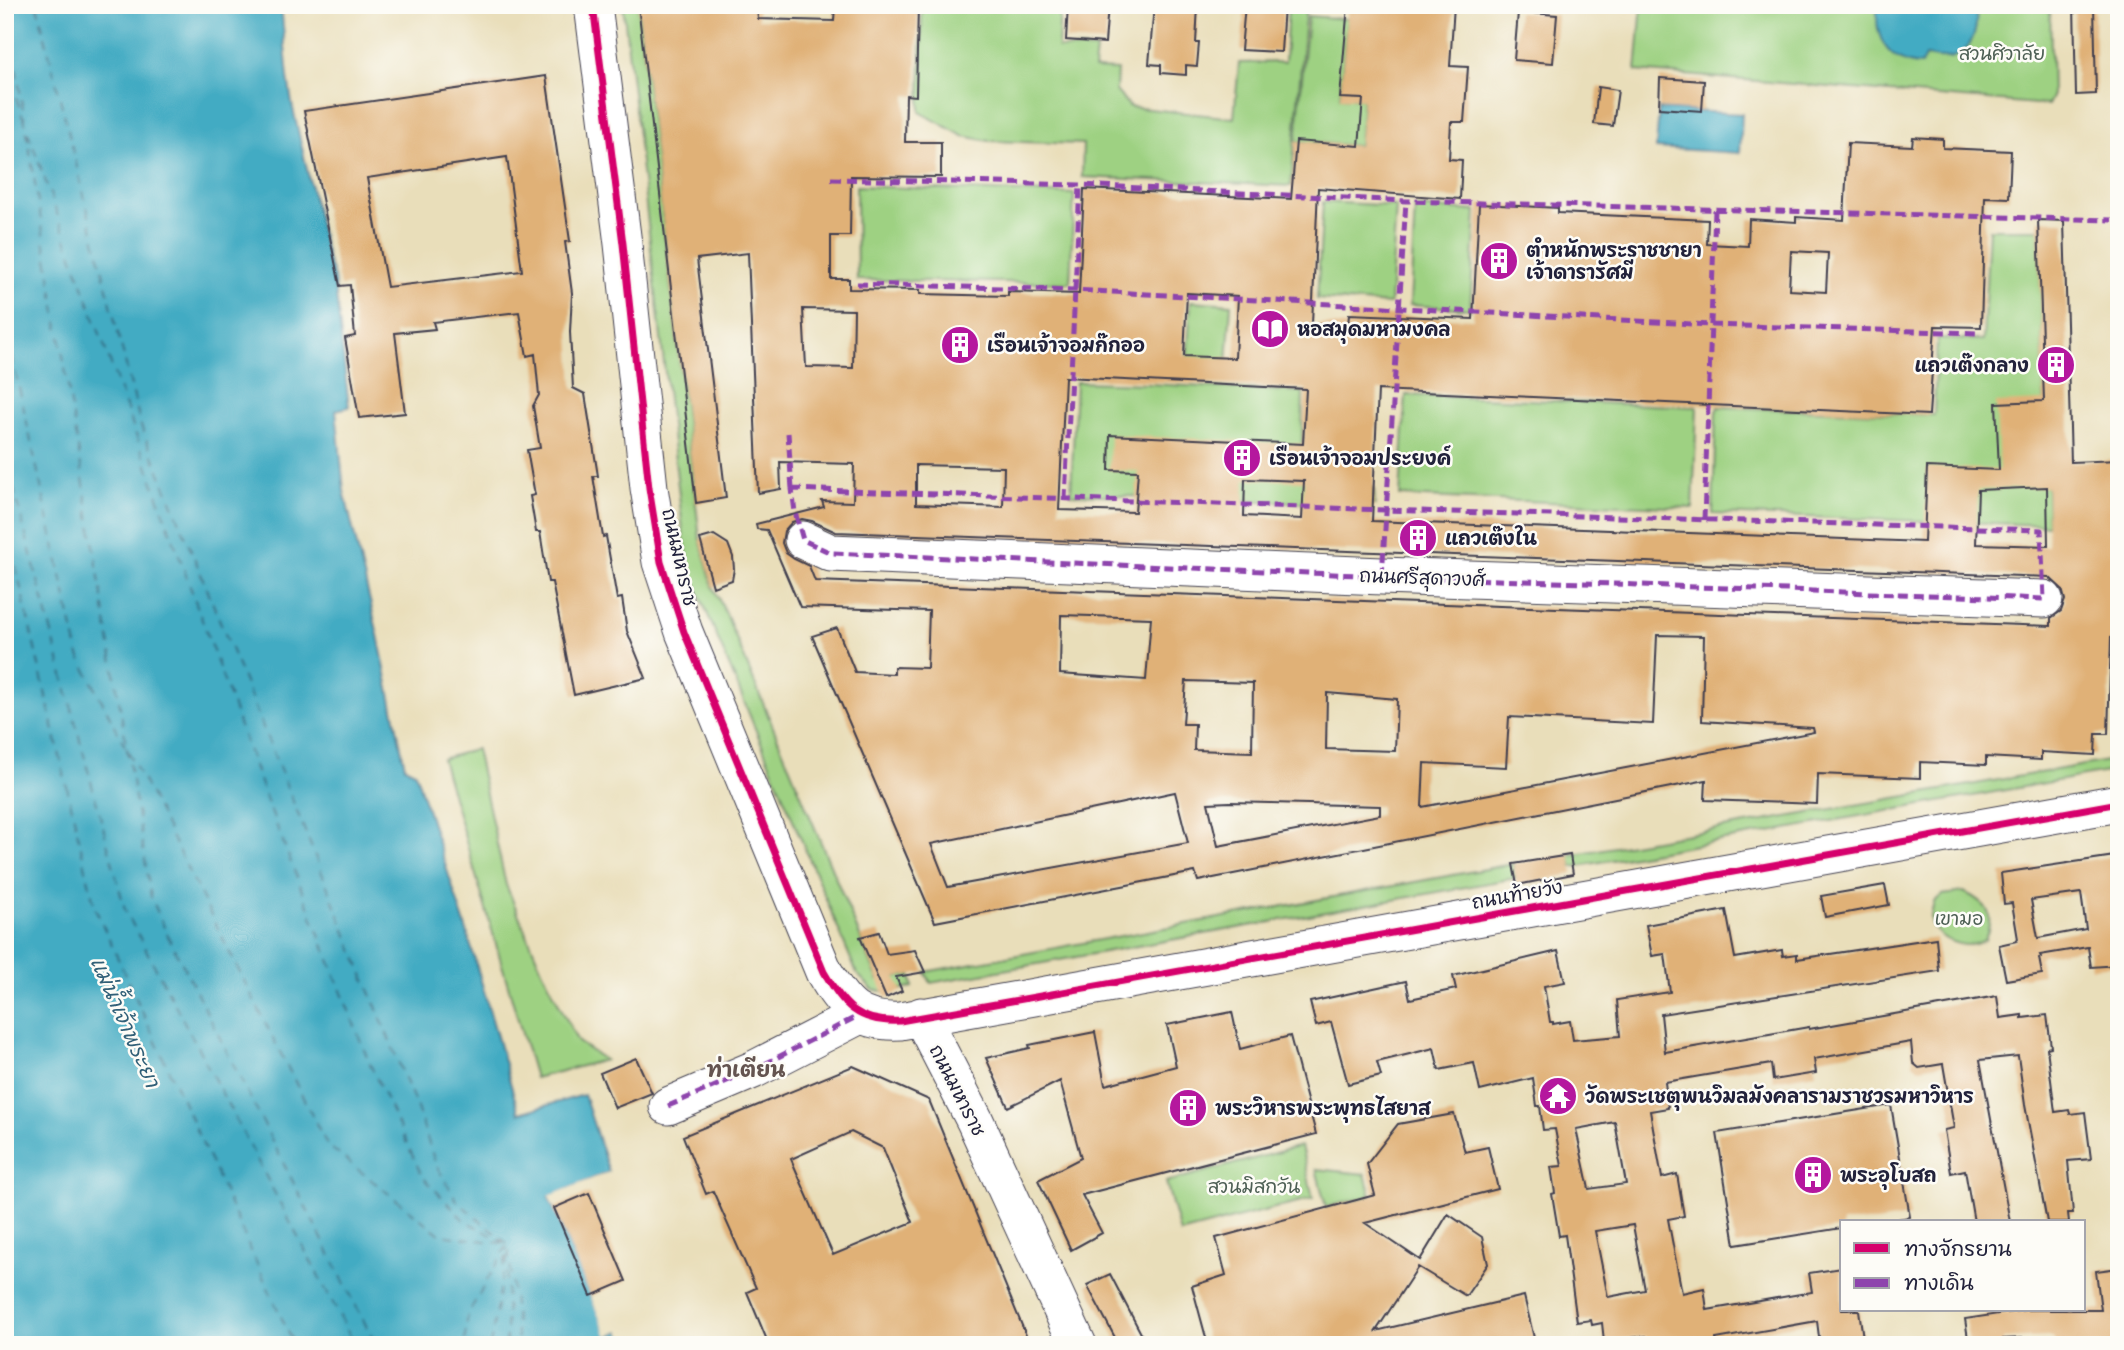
<svg xmlns="http://www.w3.org/2000/svg" width="2124" height="1350" viewBox="0 0 2124 1350" font-family="Delius,'Playpen Sans Thai',sans-serif">
<style>
.green{fill:#9ed182;stroke:#607a5e;stroke-width:2}
.water{fill:#43abc3;stroke:#32667f;stroke-width:2}
.pier{fill:#e9deba}
.lines{fill:none;stroke-linecap:round;stroke-linejoin:round}
.ferry{stroke:#316078;stroke-width:2;stroke-dasharray:9 7;stroke-linecap:butt}
.building{fill:#e0b177;fill-rule:evenodd}
.minor-casing{stroke:#403e4e;stroke-width:39}
.minor{stroke:#fff;stroke-width:37}
.quiet{stroke:#8e44ad;stroke-width:5;stroke-dasharray:10 5;stroke-linecap:butt}
.cycleway-casing{stroke:#fdfcf7;stroke-width:11}
.cycleway{stroke:#d6006c;stroke-width:7}
.labels{text-anchor:middle;stroke-width:5;stroke-linejoin:round;paint-order:stroke}
.park-label{font-size:19px;fill:#4d5f54;stroke:#fdfcf7}
.poi-label{font-size:19px;font-weight:bold;fill:#22223b;stroke:#fdfcf7;text-anchor:start}
.street-label{font-size:19px;fill:#22223b;stroke:#fdfcf7}
.water-label{font-size:21px;font-style:italic;fill:#316078;stroke:#fdfcf7}
.neighbourhood-label{font-size:21px;font-weight:bold;fill:#645450;stroke:#fdfcf7}
</style>
<rect width="100%" height="100%" fill="#fdfcf7"/>
<filter id="ink" filterUnits="userSpaceOnUse"><feTurbulence type="fractalNoise" baseFrequency=".0143" numOctaves="2"/><feDisplacementMap in="SourceGraphic" scale="14" xChannelSelector="R" yChannelSelector="G"/><feConvolveMatrix kernelMatrix="1 2 1 2 8 2 1 2 1" color-interpolation-filters="sRGB"/></filter>
<filter id="wash" filterUnits="userSpaceOnUse"><feTurbulence type="fractalNoise" baseFrequency=".00686" numOctaves="4" result="noise"/><feDisplacementMap in="SourceGraphic" scale="28" xChannelSelector="R" yChannelSelector="G"/><feGaussianBlur stdDeviation="1.57" result="paint"/><feColorMatrix in="noise" values="0 0 0 0 0 0 0 0 0 0 0 0 0 0 0 0 0 1.4 0 .05"/><feComposite in="paint" operator="in"/></filter>
<g filter="url(#wash)">
<rect width="100%" height="100%" fill="#e9deba"/>
<path class="green" d="M623,5H638L700,539L713,587L726,614L878,980L911,974L913,987L888,992L873,990L857,974L691,574L684,539Z
M922,5H1060L1058,48L1096,49L1094,69L1117,70L1116,91L1130,107L1234,118L1239,63L1285,62L1288,5H1306L1291,186L1082,177L1083,144L989,141L963,136L920,112Z
M1642,5H2050L2052,97L2048,105L1636,71Z
M1308,16L1347,19L1340,97L1363,99L1359,146L1296,141Z
M856,186L1074,194L1070,283L857,280Z
M1323,202L1396,206L1390,304L1317,299Z
M1415,207L1476,211L1470,309L1410,305Z
M1989,229H2039L2048,525L1713,514L1716,412L1718,407L1934,415L1937,339L1983,340Z
M1191,301L1231,304L1227,364L1187,362Z
M1076,382L1149,384L1303,392L1301,474L1374,488L1375,505L1071,494Z
M1406,395L1697,407L1693,508L1400,496Z
M476,749L506,885L542,970L578,1042L605,1060L535,1078L442,759Z
M2119,759V770L1572,867L1569,855Z
M1513,864L1516,878L931,983L925,972Z
M1964,892C1988,904 1995,912 1985,940C1982,941 1979,943 1975,944C1959,948 1932,937 1931,918C1931,913 1933,907 1934,902L1942,895Z
M1301,1146L1313,1198L1180,1233L1166,1182Z
M1316,1169L1365,1174L1371,1196L1326,1207Z"/>
<path class="water" d="M5,5H281L288,77L292,104L328,261L334,277L349,407L336,410L344,491L378,635L405,767L415,772L465,925L519,1113L584,1095L609,1172L549,1197L608,1336L620,1331L626,1345H5Z
M1878,5H1975C1979,25 1975,49 1953,57C1945,60 1934,57 1925,56L1921,65C1887,63 1873,36 1878,5Z
M1659,109L1742,114L1740,153L1656,148Z"/>
<path class="pier" d="M609,1172L610,1175L554,1198L609,1332L622,1328L630,1345H626L620,1331L607,1336L549,1196Z"/>
<g class="lines">
<path class="ferry" d="M6,5L151,897L168,936L376,1345
M37,5L141,426L417,1108L436,1165L457,1201L508,1244L518,1345
M5,68L24,120
M28,132L263,791L369,1062L422,1176L464,1220L504,1242
M5,325L79,656L125,746
M5,456L125,910L355,1345
M5,519L95,908L294,1345
M128,751L327,1145L441,1235L508,1244L468,1314L464,1345
M490,1345L507,1249
M506,1345L507,1252"/>
</g>
<g id="blocks">
<path class="building" d="M638,5H757L758,19L834,21L835,5H918L916,96L906,95L905,142H941V177L851,176L850,236H831V279H849V289L920,290V294L1008,296V292L1079,294L1084,189L1291,199L1296,141L1359,146L1363,99L1340,98L1348,5H1454L1450,66L1468,67L1464,122H1451L1449,159L1462,160L1460,199L1318,188L1312,324L1348,326L1349,314L1473,319L1479,204L1558,208V213L1708,220L1707,244L1748,246L1749,219L1796,222V217L1844,220L1848,143L1912,146L1913,137L1943,139V148L2011,151L2009,198L1985,197L1981,327L1935,326L1929,415L1378,390L1372,521L1924,542L1927,467L1999,470L1996,403L2044,401L2038,220L2064,221L2071,462L2119,460V637H2111L2108,734H2096L2095,755L2041,752V760L1986,757V765L1920,762V778L1818,774L1817,804L1705,800L1706,780L1198,881L1195,872L935,922L812,636L837,628L855,672L894,674V667L927,668L929,611L800,607L767,530L757,529L756,524L824,507L822,501L853,502L854,464L780,462L781,489L758,493L748,253L697,259L726,498L696,503ZM1791,251L1828,253L1826,292L1789,290ZM1187,293L1238,296L1235,358L1184,356ZM803,309L854,310L853,368L806,367ZM1065,377L1306,389L1303,444L1110,435L1109,470L1138,471L1135,512L1059,510ZM916,465L1004,467L1003,507L916,504ZM1245,479L1304,481L1302,519L1244,516ZM2047,487L2048,546L1976,544L1978,490ZM802,519L812,521L836,532L2049,577L2062,589L2065,600L2061,611L2051,618V626L815,581L809,566L794,559L786,553L782,543L784,531L792,522ZM1061,615L1151,618L1146,680L1060,674ZM1657,635L1704,636L1702,721L1813,728L1814,732L1422,807L1424,763L1506,767L1509,717L1653,724ZM1186,681L1253,683L1252,752L1194,750L1195,724H1183ZM1327,693L1397,699L1395,751L1326,749ZM1175,792L1188,843L948,887L931,844ZM1230,802L1380,806V815L1218,846L1208,803Z
M1068,5H1108L1105,43L1066,40Z
M1154,5H1198L1196,43H1199L1197,66L1186,65V75L1161,73V65L1149,64Z
M1245,5H1284L1281,52L1241,50Z
M2074,5H2094L2096,94L2076,95Z
M1518,12L1557,15L1553,63L1514,60Z
M546,76L570,241L565,242L572,293L570,332L573,388L585,394L598,476H593L603,537L606,536L617,599L622,598L627,631L646,678L574,695L552,582H548L540,532H536L530,496L535,495L527,450L540,448L533,406L539,395L535,354L527,356L519,312L433,322L435,329L395,333L405,413L359,418L345,338L355,336L350,285L340,286L304,111ZM507,157L522,271L387,287L367,178Z
M1660,78L1704,81L1702,111L1659,108Z
M1598,87L1618,90L1613,126L1594,124Z
M714,535L728,544L733,557L734,569L732,580L713,587L700,539Z
M1570,855L1573,874L1517,885L1513,864Z
M2115,856L2119,900V965L2091,967L2088,947L2040,955L2041,957L2039,958L2042,974L2006,980L1999,945L2017,941L2016,940L2018,939L2012,903L2004,904L2001,873ZM2081,893L2086,929L2038,938L2031,900Z
M1885,885L1889,905L1825,917L1821,896Z
M1726,910L1735,958L1782,950L1783,956L1797,954V959L1936,938L1939,971L1661,1014L1665,1052L1809,1027V1029L1997,996L2000,1018L2022,1015V1018L2047,1015L2051,1047L2047,1048L2055,1112L2069,1110L2070,1114L2085,1112L2091,1159L2068,1161L2073,1213H2068L2069,1222H2047L2025,1105L2018,1056L1980,1060L2010,1222H1974L1965,1170L1951,1173L1944,1130L1954,1128L1943,1064L1919,1068L1913,1063L1911,1042L1814,1059L1816,1073L1773,1080L1771,1064L1665,1082L1668,1108L1650,1111L1662,1178L1677,1174L1684,1216L1668,1219L1682,1293L1704,1288L1707,1310L1812,1292L1809,1273L1842,1268V1310H1859L1864,1345H1820L1817,1321L1716,1339L1717,1345H1647L1646,1336L1604,1341L1602,1323L1592,1325L1591,1320L1577,1322L1565,1235L1559,1236L1552,1194L1555,1193L1551,1167L1562,1166L1555,1129L1543,1130L1540,1106H1537L1533,1078L1480,1091L1474,1063L1439,1070L1434,1048L1377,1062L1381,1076L1348,1084L1331,1022L1316,1026L1310,1002L1406,981L1410,999L1456,989L1453,976L1558,951L1565,982L1544,986L1550,1022H1553V1024L1570,1021L1573,1040L1620,1036L1617,1000L1670,992L1665,954L1652,956L1646,925ZM1615,1122L1626,1184L1589,1189L1576,1129ZM1633,1225L1645,1290L1608,1297L1595,1231Z
M879,932L887,954L915,950L925,972L896,977L902,991L886,998L860,937Z
M1232,1012L1240,1049L1290,1036L1316,1134L1082,1195L1102,1233L1071,1250L1038,1180L1081,1158L1060,1081L1008,1107L986,1058L1030,1048L1029,1045L1095,1032L1105,1085L1176,1066L1167,1025Z
M636,1058L652,1093L615,1108L600,1073Z
M853,1066L929,1100L1030,1345H769L747,1292L756,1288L713,1191L706,1194L683,1136ZM851,1132L883,1148L913,1222L833,1255L791,1159Z
M1891,1105L1910,1217L1876,1222H1842V1228L1735,1245L1717,1133Z
M1454,1114L1465,1152L1488,1147L1498,1189L1365,1223L1420,1260L1448,1214L1482,1237L1488,1264L1466,1296L1418,1267L1376,1331L1524,1296L1534,1338L1502,1345H1208L1192,1286L1226,1275L1216,1238L1375,1195L1367,1164L1398,1124Z
M589,1193L626,1281L591,1296L554,1208Z
M2119,1268V1345H2056L2053,1337L2003,1339V1345H1969L1965,1319L2025,1310H2101L2096,1271Z
M1110,1274L1147,1345H1119L1087,1285Z"/>
</g>
</g>
<g filter="url(#ink)">
<use href="#blocks" fill-opacity="0" stroke="#403e4e" stroke-width="2"/>
<g class="lines">
<defs>
<path id="minor" d="M593,5L623,244L649,488L661,562L684,632L824,972C844,1006 858,1023 900,1021L2119,803
M803,540L831,553L1382,576L2044,599
M921,1016L975,1121L1078,1345
M668,1106L753,1070L860,1015"/>
</defs>
<use href="#minor" class="minor-casing"/>
<use href="#minor" class="minor"/>
<path class="quiet" d="M831,179L1080,185L1406,201L2112,220
M857,284L1075,290L1711,325L1980,333
M788,433L792,489
M792,489L1386,510L2041,530L2044,599L1382,576L831,553L803,540L795,512Z
M1065,499L1080,185
M1704,520L1715,210
M1382,576L1406,201
M668,1106L753,1070L860,1015"/>
<defs>
<path id="cycleway" d="M593,5L623,244L649,488L661,562L684,632L824,972C844,1006 858,1023 900,1021L2119,803"/>
</defs>
<use href="#cycleway" class="cycleway-casing"/>
<use href="#cycleway" class="cycleway"/>
</g>
</g>
<defs>
<symbol id="building-disc" viewBox="-11 -11 22 22"><circle r="9.5" fill="#b5179e" stroke="#fdfcf7"/><path d="M-4-6H4V6H1V3H-1V6H-4ZM-2.5-4.3h1.7v1.8h-1.7ZM.8-4.3h1.7v1.8H.8ZM-2.5-1h1.7V.8h-1.7ZM.8-1h1.7V.8H.8Z" fill="#fff"/></symbol>
<symbol id="library-disc" viewBox="-11 -11 22 22"><circle r="9.5" fill="#b5179e" stroke="#fdfcf7"/><path d="M-6-4Q-3-5.5-.7-3.5V5Q-3 3-6 4ZM6-4Q3-5.5 .7-3.5V5Q3 3 6 4Z" fill="#fff"/></symbol>
<symbol id="temple-disc" viewBox="-11 -11 22 22"><circle r="9.5" fill="#b5179e" stroke="#fdfcf7"/><path d="M0-6L5-2H3V0L6.5 2.5H4V6H1.5V3h-3V6H-4V2.5H-6.5L-3 0V-2H-5Z" fill="#fff"/></symbol>
</defs>
<g fill-rule="evenodd">
<use href="#building-disc" x="1477" y="239" width="44" height="44"/>
<use href="#library-disc" x="1248" y="307" width="44" height="44"/>
<use href="#building-disc" x="938" y="323" width="44" height="44"/>
<use href="#building-disc" x="2034" y="343" width="44" height="44"/>
<use href="#building-disc" x="1220" y="436" width="44" height="44"/>
<use href="#building-disc" x="1396" y="516" width="44" height="44"/>
<use href="#temple-disc" x="1536" y="1074" width="44" height="44"/>
<use href="#building-disc" x="1166" y="1086" width="44" height="44"/>
<use href="#building-disc" x="1791" y="1153" width="44" height="44"/>
</g>
<g class="labels">
<g class="park-label">
<text x="2002" y="60">สวนศิวาลัย</text>
<text x="1959" y="925">เขามอ</text>
<text x="1254" y="1193">สวนมิสกวัน</text>
</g>
<g class="poi-label">
<text x="1526" y="257">ตำหนักพระราชชายา<tspan x="1526" dy="22">เจ้าดารารัศมี</tspan></text>
<text x="1297" y="336">หอสมุดมหามงคล</text>
<text x="987" y="352">เรือนเจ้าจอมก๊กออ</text>
<text x="2029" y="372" text-anchor="end">แถวเต๊งกลาง</text>
<text x="1269" y="465">เรือนเจ้าจอมประยงค์</text>
<text x="1445" y="545">แถวเต๊งใน</text>
<text x="1585" y="1103">วัดพระเชตุพนวิมลมังคลารามราชวรมหาวิหาร</text>
<text x="1215" y="1115">พระวิหารพระพุทธไสยาส</text>
<text x="1840" y="1182">พระอุโบสถ</text>
</g>
<g class="street-label">
<text transform="translate(680 557) rotate(77)" y="7">ถนนมหาราช</text>
<text transform="translate(1422 577) rotate(2)" y="7">ถนนศรีสุดาวงศ์</text>
<text transform="translate(1517 894) rotate(-10)" y="7">ถนนท้ายวัง</text>
<text transform="translate(958 1090) rotate(63)" y="7">ถนนมหาราช</text>
</g>
<g class="water-label">
<text transform="translate(125 1022) rotate(66)" y="7">แม่น้ำเจ้าพระยา</text>
</g>
<g class="neighbourhood-label">
<text x="746" y="1077">ท่าเตียน</text>
</g>
</g>
<rect width="2124" height="1350" fill="none" stroke="#fdfcf7" stroke-width="28"/>
<rect x="1840" y="1220" width="245" height="91" fill="#fdfcf7" stroke="#a5a5ac" stroke-width="2"/>
<rect x="1854" y="1243" width="35" height="10" fill="#d6006c" stroke="#a5a5ac" stroke-width="2"/>
<text x="1904" y="1256" font-size="21" fill="#22223b">ทางจักรยาน</text>
<rect x="1854" y="1278" width="35" height="10" fill="#8e44ad" stroke="#a5a5ac" stroke-width="2"/>
<text x="1904" y="1290" font-size="21" fill="#22223b">ทางเดิน</text>
</svg>
